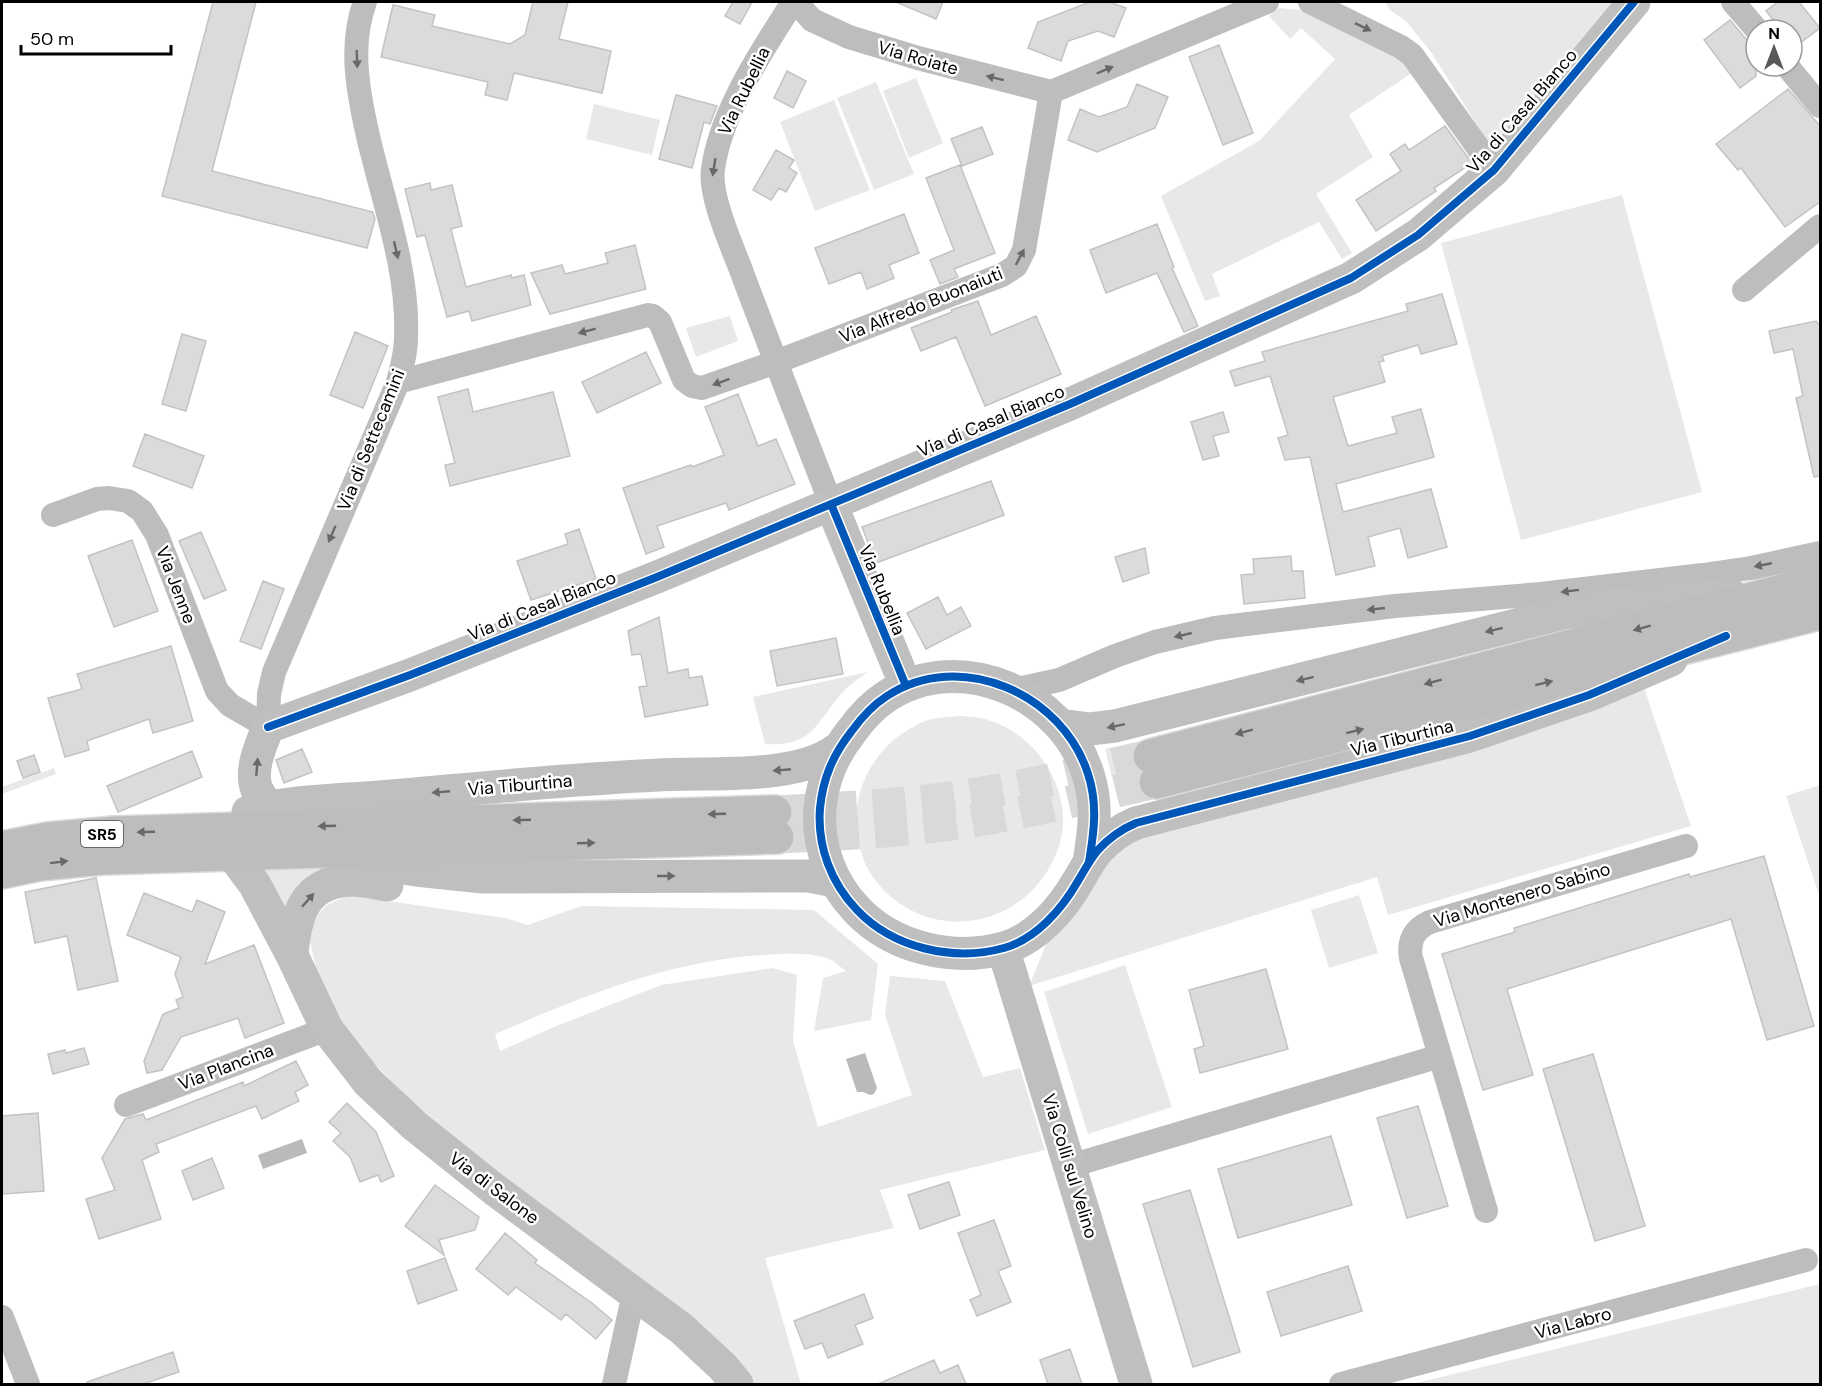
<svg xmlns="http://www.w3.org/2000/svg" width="1822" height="1386" viewBox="0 0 1822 1386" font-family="'DM Sans',sans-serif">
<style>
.green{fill:#e8e8e8}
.water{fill:#bababa}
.building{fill:#dbdbdb;stroke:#c3c3c3;stroke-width:1.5}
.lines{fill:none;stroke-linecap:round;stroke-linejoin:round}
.primary-tunnel{stroke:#d9d9d9;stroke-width:33;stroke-dasharray:33 16;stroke-linecap:butt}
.primary-casing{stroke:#dbdbdb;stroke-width:36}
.street{stroke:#bdbdbd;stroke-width:24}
.secondary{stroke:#bfbfbf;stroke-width:33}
.primary{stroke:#bdbdbd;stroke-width:33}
.cycleway-casing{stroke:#fff;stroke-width:11}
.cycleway{stroke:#0057b8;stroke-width:8}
.oneway{fill:#686868}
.oneway2{fill:#696969}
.labels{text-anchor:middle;stroke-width:5;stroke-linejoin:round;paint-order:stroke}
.shield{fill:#fff;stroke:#4c4c4c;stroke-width:1.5}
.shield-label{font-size:16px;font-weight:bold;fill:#000}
.street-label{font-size:18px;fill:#000;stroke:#fff}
</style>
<rect width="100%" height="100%" fill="#fff"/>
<path class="green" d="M1385,2H1614L1497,142L1487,141L1431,52L1406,21L1391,11Z
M1279,8L1301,10L1386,48L1415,71L1349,115L1373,157L1316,194L1352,253L1342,259L1319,222L1212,274L1220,296L1205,301L1161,196L1259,141L1335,59L1301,28L1290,39L1269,16Z
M916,78L943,143L909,158L883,91Z
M876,82L914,174L874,190L837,98Z
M834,100L870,190L815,211L780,122Z
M594,104L660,120L652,155L586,139Z
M1622,195L1702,492L1521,540L1441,243Z
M730,316L738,341L696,357L686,328Z
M868,672C859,678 850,684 842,693C815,724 813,747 765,744L753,697Z
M1644,688L1691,826L1388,915L1377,877L1029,986L1048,940L1092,890L1103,867L1119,846L1150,828Z
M961,716C970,717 980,717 988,720C1040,735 1077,797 1058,849C1038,906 976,937 919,914C895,904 872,883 863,858C842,802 871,743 925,721C936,717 950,717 961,716Z
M1132,743L1146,795L1118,802L1105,749Z
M54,768L56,774L2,794V787Z
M1820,785V898L1786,796Z
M255,865L343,869L282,920Z
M1359,895L1378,953L1329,968L1311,910Z
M345,896H354L505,918L528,925L581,906L814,910L878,964L871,1020L814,1031L823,978L846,971C840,967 833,960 827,958C806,952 784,954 762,955C668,961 581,997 495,1034L500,1051L554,1027L661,985L772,968L797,975L793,1041L818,1127L912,1095L885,1015L890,976L945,981L983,1077L1020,1068L1045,1150L880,1190L894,1228L765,1258L801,1384H752L407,1097L370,1059L338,1020L320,983L308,934L319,913L326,906Z
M1125,965L1172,1107L1088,1134L1044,992Z
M1820,1284V1384H1413Z"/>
<path class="water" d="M865,1053L877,1088L874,1094L870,1095L863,1092H857L846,1059Z
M302,1139L307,1153L263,1169L258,1155Z"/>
<path class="building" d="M213,2H256L212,171L373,212L375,219L367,248L162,196Z
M533,2H568L559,39L611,51L602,93L514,73L507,100L485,95L488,82L381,57L393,5L435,15L432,26L510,44L525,35Z
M733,2H752L740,24L725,16Z
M896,2H943L936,19Z
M1090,2H1109L1126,8L1114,37L1098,31L1068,41L1061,61L1028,48L1038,22Z
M1778,2H1799L1820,28L1792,49V30H1781L1766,11Z
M1730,20L1746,39L1756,44V76L1740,88L1704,40Z
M1219,45L1253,133L1223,145L1189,57Z
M787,71L806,81L793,108L774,98Z
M1137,84L1168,97L1155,128L1097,152L1068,140L1080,109L1099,117L1127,107Z
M1788,89L1821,127V201L1785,227L1741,168L1738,170L1716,144Z
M676,95L717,106L710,124L704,122L692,168L659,159Z
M1445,126L1472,163L1434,188L1436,191L1376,231L1356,200L1401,171L1390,154L1405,144L1409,150Z
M982,127L993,154L962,166L951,139Z
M776,150L794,160L789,168L797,173L786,192L779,188L771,200L753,190Z
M960,165L995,253L954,269L958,277L940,284L930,260L954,250L926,178Z
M430,183L431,190L452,185L462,226L451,229L466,287L511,275L512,278L524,275L531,305L472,321L469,311L447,317L425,235L417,237L405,189Z
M904,214L919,253L889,265L894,278L867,289L861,272L829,284L815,248Z
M1157,224L1174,267L1172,268L1198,326L1184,332L1157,273L1106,293L1090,250Z
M635,245L646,289L550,314L531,273L562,265L565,274L608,263L605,253Z
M1442,294L1457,344L1421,354L1418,345L1382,356L1384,361L1379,362L1385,382L1333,397L1348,446L1397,433L1392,417L1421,409L1434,457L1336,484L1343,512L1431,489L1447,547L1408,558L1400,528L1368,537L1375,566L1336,575L1310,457L1285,460L1278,438L1288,435L1270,376L1235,386L1230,371L1265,361L1262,352L1408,311L1406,304Z
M978,301L991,335L1036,316L1061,374L985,406L956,337L921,351L911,328L952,312L951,310Z
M1816,321L1821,327V476L1814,477L1796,398L1803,396L1793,349L1774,353L1769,331Z
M355,332L388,346L363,408L330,395Z
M182,334L206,341L186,411L162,404Z
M646,352L661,383L597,413L582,382Z
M468,389L473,412L553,392L570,456L450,486L445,465L455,463L438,397Z
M738,394L758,446L776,439L795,484L729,510L726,503L657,526L664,547L646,554L623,488L691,465L692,467L724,455L705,407Z
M1223,412L1229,432L1213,436L1219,456L1203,460L1191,422Z
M145,434L204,456L192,488L133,466Z
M991,481L1004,515L876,563L862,527Z
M579,529L596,579L531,600L517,561L568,544L565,534Z
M201,532L226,590L204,599L179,541Z
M132,540L158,611L114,627L88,556Z
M1145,548L1149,573L1123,582L1115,557Z
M1291,556L1292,571H1303L1305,598L1244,604L1241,575L1254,574L1253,559Z
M263,581L284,589L261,649L240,641Z
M938,597L947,615L961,607L971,626L926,649L907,613Z
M659,617L668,673L688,669L689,678L702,676L708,705L645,717L639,687L647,686L641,654L632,655L628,631Z
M836,638L843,674L777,686L770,651Z
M171,646L193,721L153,733L149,719L87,741L89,750L65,757L48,698L82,689L77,674Z
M302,749L312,772L284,783L276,760Z
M192,751L202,777L118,812L107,786Z
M34,755L40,772L23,778L17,761Z
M1764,856L1814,1026L1767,1040L1731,919L1507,989L1533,1075L1483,1090L1442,954L1515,932L1514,928L1689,874L1690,877Z
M96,878L118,981L78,990L67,936L35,943L25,892Z
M144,893L192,912L197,900L225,912L205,964L254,945L284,1023L245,1038L238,1018L181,1037L162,1070L147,1073L144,1061L163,1014L179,1008L176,1000L183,997L175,974L181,957L127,935Z
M1266,969L1288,1049L1200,1073L1194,1049L1204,1046L1189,990Z
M84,1048L89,1064L53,1074L48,1054L65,1050L66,1053Z
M1593,1054L1645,1226L1595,1241L1543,1069Z
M296,1061L308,1085L295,1092L299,1101L262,1119L256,1106L156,1144L159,1152L142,1160L161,1219L99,1239L86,1199L115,1190L102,1158L125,1119L143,1114L146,1120L243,1082L244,1086Z
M347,1103L376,1132L394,1176L381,1182L378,1175L360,1182L350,1157L333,1141L341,1133L329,1122Z
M1418,1106L1448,1206L1407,1218L1377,1118Z
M38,1113L44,1191L2,1194V1116Z
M1331,1136L1352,1205L1238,1238L1218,1169Z
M212,1158L224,1188L193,1200L182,1171Z
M949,1182L960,1215L920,1229L908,1195Z
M435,1185L479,1217L475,1230L439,1240L444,1255L405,1226Z
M1190,1190L1240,1352L1193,1367L1143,1204Z
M994,1220L1011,1266L998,1271L1011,1302L977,1316L970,1300L981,1295L958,1233Z
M505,1233L537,1260L535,1263L592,1303L612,1320L596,1339L566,1314L561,1320L516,1287L508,1295L476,1269Z
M445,1258L457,1290L418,1304L407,1271Z
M1348,1266L1362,1311L1281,1336L1267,1292Z
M864,1294L873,1318L855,1325L863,1344L828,1358L822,1343L805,1349L794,1321Z
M1070,1349L1082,1384H1048L1040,1360Z
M173,1352L179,1372L143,1384H87V1382Z
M934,1360L940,1373L958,1365L966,1384H878Z"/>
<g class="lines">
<path class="primary-tunnel" d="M775,812C849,808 921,804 994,791C1046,782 1098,768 1150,756
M777,837C838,834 899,832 959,823C1026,813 1091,797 1156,782"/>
<defs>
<path id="primary" d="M1150,756L1820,581
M1156,782L1820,613
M2,848L48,839L114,833L775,812
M2,872L40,864L103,858L777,837"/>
</defs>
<use href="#primary" class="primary-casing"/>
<path class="street" d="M793,2C762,51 721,111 713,169C709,195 731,244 741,270C770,348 801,426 831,504
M796,2L812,20L849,37L918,58L1051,92
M1310,2L1401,47L1412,55L1494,170
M1733,2L1757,30
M1787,66L1820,106
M1051,92L1267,2
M1744,290L1820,226
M398,382L648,315L653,316L660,322L684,380L692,386L702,388L776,362L1002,275L1016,266L1024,250L1051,92
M53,515L97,499L109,498L128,501L142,511L157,535L217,691L230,705L268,727L269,694L274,672L398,382C402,367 406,352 406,337C409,271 383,201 368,136C358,92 349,45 365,2
M1013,690L1059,680L1115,656L1155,642L1215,628L1395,606L1541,594L1703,575L1751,568L1820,553
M126,1105L327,1029
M1070,1166L1440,1056
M1486,1211L1411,958C1408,941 1414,929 1430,922L1686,846
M2,1317L28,1384
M614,1384L634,1293
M1341,1384L1806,1260"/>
<path class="secondary" d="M831,504L906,686
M1060,725L1090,729L1115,726L1564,613L1629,603L1714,597L1730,594
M268,807C264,801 260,796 257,790C249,770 261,745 268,727L410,675L657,577L1070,404L1351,278L1418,235L1494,170L1634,2
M248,812C290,800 348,800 392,796C481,788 570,779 659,775C709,772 796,780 836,750
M232,854L255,885L292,955L327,1029L368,1082L414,1125L495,1190L682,1329L723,1367L737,1384
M344,858L416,870L483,877L791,876H809L835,881
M1089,862C1094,832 1098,804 1088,774C1063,694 960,648 887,696C873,705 861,718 851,732C833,755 823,778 820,808C817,846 831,883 857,910C893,948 953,962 1004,948C1036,939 1062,909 1078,881C1085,870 1090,859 1098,850C1109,838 1122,829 1136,823L1470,736L1589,695L1671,660
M1003,948L1136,1384
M292,955C295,916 304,882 350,880C363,880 375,883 387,885"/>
<use href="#primary" class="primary"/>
<defs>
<path id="cycleway" d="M831,504L906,686
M268,727L410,675L657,577L1070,404L1351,278L1418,235L1494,170L1634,2
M1089,862C1094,832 1098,804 1088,774C1063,694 960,648 887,696C873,705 861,718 851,732C833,755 823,778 820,808C817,846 831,883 857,910C893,948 953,962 1004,948C1036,939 1062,909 1078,881C1085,870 1090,859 1098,850C1109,838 1122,829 1136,823L1470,736L1589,695L1726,636"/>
</defs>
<use href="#cycleway" class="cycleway-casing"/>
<use href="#cycleway" class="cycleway"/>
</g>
<defs><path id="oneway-solid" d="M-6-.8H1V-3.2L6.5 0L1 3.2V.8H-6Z" transform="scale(1.5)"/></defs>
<g class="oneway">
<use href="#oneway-solid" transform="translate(1363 27) rotate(26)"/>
<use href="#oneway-solid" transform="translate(357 59) rotate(88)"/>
<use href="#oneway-solid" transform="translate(1105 70) rotate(-23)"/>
<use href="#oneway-solid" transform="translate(995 78) rotate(-166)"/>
<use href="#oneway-solid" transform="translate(714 167) rotate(99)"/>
<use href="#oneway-solid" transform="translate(396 250) rotate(77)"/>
<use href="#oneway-solid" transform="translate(1020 257) rotate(-62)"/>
<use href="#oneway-solid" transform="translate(587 331) rotate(165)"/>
<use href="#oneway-solid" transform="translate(721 382) rotate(160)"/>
<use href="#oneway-solid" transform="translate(332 534) rotate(113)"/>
<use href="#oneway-solid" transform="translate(1763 565) rotate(169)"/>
<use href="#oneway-solid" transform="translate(1570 591) rotate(173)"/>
<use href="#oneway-solid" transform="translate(1376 609) rotate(174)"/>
<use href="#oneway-solid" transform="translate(1642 628) rotate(165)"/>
<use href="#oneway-solid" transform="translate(1183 635) rotate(167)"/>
<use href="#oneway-solid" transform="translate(1433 682) rotate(165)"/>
<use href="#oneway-solid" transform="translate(1544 683) rotate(-14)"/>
<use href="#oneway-solid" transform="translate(1355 731) rotate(-14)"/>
<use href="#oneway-solid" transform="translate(1244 732) rotate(165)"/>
<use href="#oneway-solid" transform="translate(717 814) rotate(178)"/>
<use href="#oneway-solid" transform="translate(522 820) rotate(178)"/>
<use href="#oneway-solid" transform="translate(327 826) rotate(178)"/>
<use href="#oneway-solid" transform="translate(146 832) rotate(178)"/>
<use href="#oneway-solid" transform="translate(586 843) rotate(-2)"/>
<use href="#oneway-solid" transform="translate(59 862) rotate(-7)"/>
</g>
<g class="oneway2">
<use href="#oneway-solid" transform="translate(1494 630) rotate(166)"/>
<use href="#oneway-solid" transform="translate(1305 679) rotate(166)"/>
<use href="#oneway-solid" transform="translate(1116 726) rotate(168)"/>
<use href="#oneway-solid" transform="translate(257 767) rotate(-85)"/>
<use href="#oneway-solid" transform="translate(782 770) rotate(175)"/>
<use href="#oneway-solid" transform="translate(441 792) rotate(175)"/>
<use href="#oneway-solid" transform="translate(666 876)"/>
<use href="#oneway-solid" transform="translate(308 900) rotate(-49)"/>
</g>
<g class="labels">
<rect class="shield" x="81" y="821" width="42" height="26" rx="4.5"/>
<g class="shield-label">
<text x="102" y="840">SR5</text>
</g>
<g class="street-label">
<text transform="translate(918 58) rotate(16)" y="6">Via Roiate</text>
<text transform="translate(744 91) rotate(-64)" y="6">Via Rubellia</text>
<text transform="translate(1522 111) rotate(-49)" y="6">Via di Casal Bianco</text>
<text transform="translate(921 305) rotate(-22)" y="6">Via Alfredo Buonaiuti</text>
<text transform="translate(991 421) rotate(-23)" y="6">Via di Casal Bianco</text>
<text transform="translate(371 440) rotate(-68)" y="6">Via di Settecamini</text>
<text transform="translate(176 585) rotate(69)" y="6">Via Jenne</text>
<text transform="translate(882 590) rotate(68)" y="6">Via Rubellia</text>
<text transform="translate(542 606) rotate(-22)" y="6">Via di Casal Bianco</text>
<text transform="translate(1402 738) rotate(-14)" y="6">Via Tiburtina</text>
<text transform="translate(520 785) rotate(-5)" y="6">Via Tiburtina</text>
<text transform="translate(1522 895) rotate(-17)" y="6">Via Montenero Sabino</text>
<text transform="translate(226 1067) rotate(-21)" y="6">Via Plancina</text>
<text transform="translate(1070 1166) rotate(73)" y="6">Via Colli sul Velino</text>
<text transform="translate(494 1188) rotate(37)" y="6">Via di Salone</text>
<text transform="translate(1573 1323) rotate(-15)" y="6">Via Labro</text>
</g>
</g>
<rect width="1822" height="1386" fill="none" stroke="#000000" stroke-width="6"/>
<g transform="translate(1774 48)"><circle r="28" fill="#ffffff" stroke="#999999" stroke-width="1.5"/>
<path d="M0-4.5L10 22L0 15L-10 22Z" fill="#595959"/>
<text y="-9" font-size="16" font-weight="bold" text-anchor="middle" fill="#000000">N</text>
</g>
<path d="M21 45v9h150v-9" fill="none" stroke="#000000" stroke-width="3"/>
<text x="30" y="45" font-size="18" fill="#000000" stroke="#ffffff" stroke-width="4.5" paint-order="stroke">50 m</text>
</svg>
